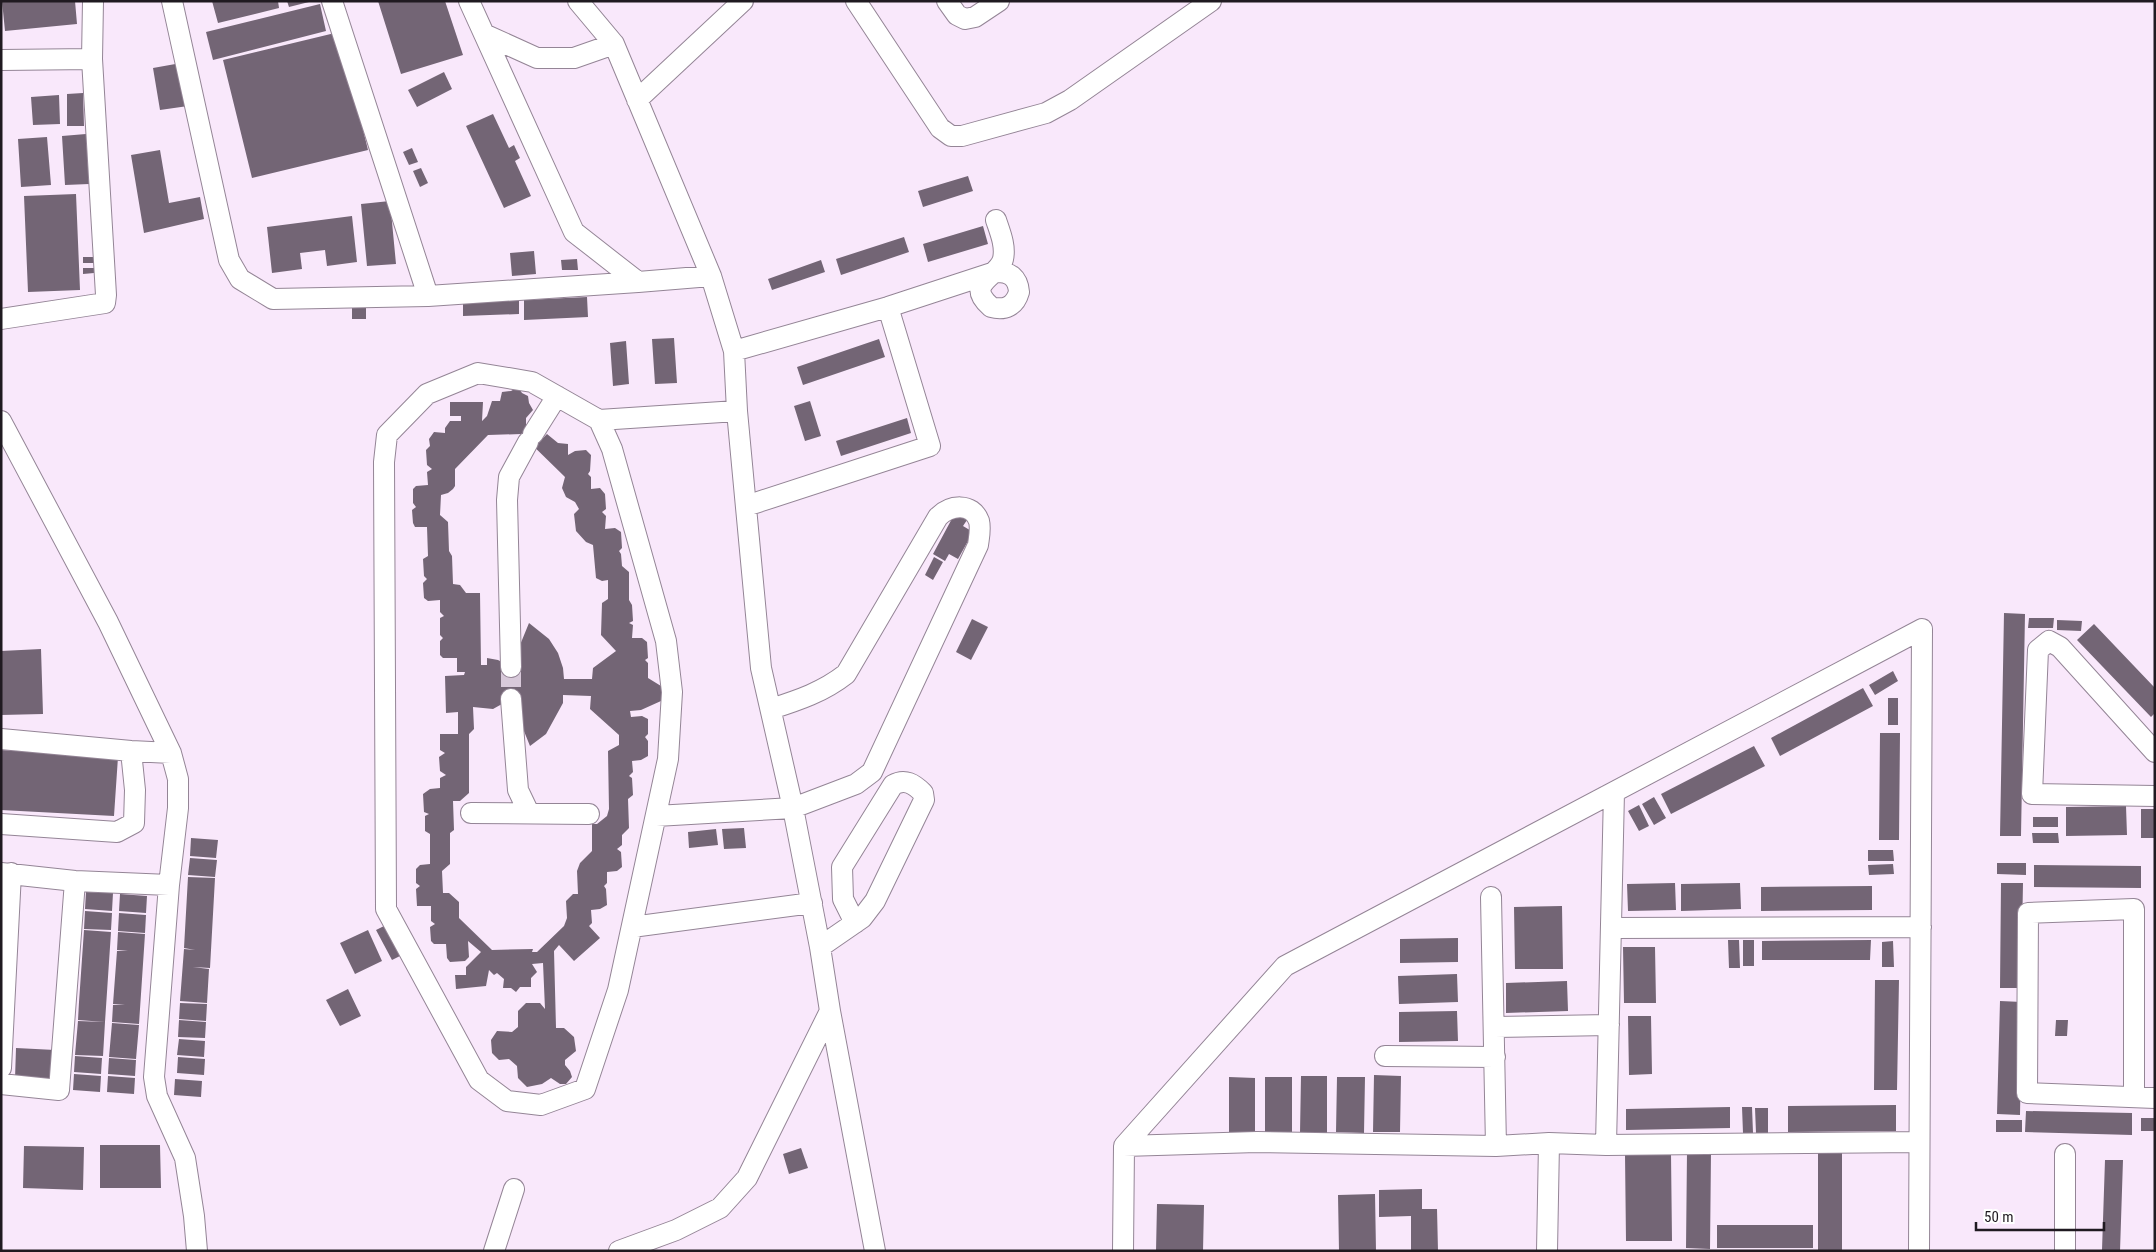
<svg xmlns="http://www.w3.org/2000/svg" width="2156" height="1252" viewBox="0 0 2156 1252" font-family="'Roboto Condensed',sans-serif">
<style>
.building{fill:#736575;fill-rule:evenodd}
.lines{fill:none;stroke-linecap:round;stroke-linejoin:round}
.minor-tunnel{stroke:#d8c9da;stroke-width:20;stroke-dasharray:20 10;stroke-linecap:butt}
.minor-casing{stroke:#948596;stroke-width:22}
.minor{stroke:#fff;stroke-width:20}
</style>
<rect width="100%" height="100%" fill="#f9e8fb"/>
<path class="building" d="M2,1H75L77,24L5,31Z
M212,1H278L279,8L218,23Z
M287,1H309V2L289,7Z
M378,1H445L463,55L401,74Z
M320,4L326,31L213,60L206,32Z
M339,32L368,150L252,178L223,60Z
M181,63L188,106L160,110L153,68Z
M444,72L452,89L417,107L408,90Z
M83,93L84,126H67V94Z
M59,95L60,124L33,125L31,97Z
M493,114L509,148L514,145L520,158L515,161L531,196L504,208L466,126Z
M86,134L89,184L65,185L62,136Z
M47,137L51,185L21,187L18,139Z
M412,148L418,162L409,165L403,152Z
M160,150L169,203L200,197L204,219L144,233L131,155Z
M421,168L428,183L420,187L413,171Z
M968,176L973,191L923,207L918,191Z
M76,194L80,290L28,292L24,196Z
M390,201L396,264L367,266L361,204Z
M352,216L357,262L327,266L325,250L300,253L302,269L272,273L267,227Z
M983,226L988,244L928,262L923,244Z
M904,237L909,252L841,275L836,259Z
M534,251L536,274L512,276L510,253Z
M83,257H95V263H83Z
M577,259L578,270H562L561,260Z
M821,260L825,272L772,290L768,279Z
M83,268H94V273L83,274Z
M587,297L588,317L524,320V300Z
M519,298V314L463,316V300Z
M352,307H366V319H352Z
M674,338L677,383L655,384L652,339Z
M879,339L885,357L803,385L797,367Z
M626,341L629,384L613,386L610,343Z
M518,387L522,393L528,396L529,403L533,410L526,418V428L540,441L547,434L558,443L568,444V455L575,451L586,450L591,455L590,471L588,474L591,477V489L600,488L605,494L606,509L602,512L606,516L605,529L615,528L621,532L622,548L619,551L621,554L622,566L629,572V600L632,605L633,621L629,623L633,625L632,638H642L647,642L648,658L645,660L648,663V678L661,686V701L641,710L630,711L631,717L642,716L648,719V734L645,737L648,741V756L641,760L632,761L633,772L629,776L632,778L633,795L628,799L629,828L622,835V845L617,849L621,852L622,867L617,871L607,872V883L604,886L606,889L607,905L600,909L591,910L592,923L589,926L600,938L574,961L559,945L554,951L556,1028H564L574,1037L576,1051L565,1060V1065L570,1071L572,1077L566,1084H560L551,1078L542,1084L527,1087L518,1078L517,1066L509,1059L499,1060L492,1053L491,1040L497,1031L512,1032L518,1027V1011L526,1003H540L545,1009L543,963L532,964L537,972L531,978V987H520L516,992L511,988H503L504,979L497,973L494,975L489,970L486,986L456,989L455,975H466V967L481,952L468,941L469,957L465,961L450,962L447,958L446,944H434L431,941L430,927L435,924L431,921V906H417L416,889L420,886L416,883V869L420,865L430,864V834L425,831V816L429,814L424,812L423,794L430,789L440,788V778L446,775L440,771L439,757L445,753L440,750V734H458V712L446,713L445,676L464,675L465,672H457V658H443L440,655V641L443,638L440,635V618L444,616L440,612V600L428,601L424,598L423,583L427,579L424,576L423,559L428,556L427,527H415L413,523L412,510L416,507L413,503V489L416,486L428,485L427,472L432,469L427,465L426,450L430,446L429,439L434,432L445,433V428L450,421H461V416H450V402H483L482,421L487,416L492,401H500L502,392L511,391ZM521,434L565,477L562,488L566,497L575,502L579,509L574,514L576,531L586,542L593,545L596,578L602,581L608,580V599L602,603L601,635L616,651L593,668L592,679H564L563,668L558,653L549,639L529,623L511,667L498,660L487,658V665H481L480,593H466L460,585L453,584L452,556L449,551L448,522L440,515L441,495L448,493L453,489L455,486V469L488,435ZM563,695L591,696L590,709L619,735V745L608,751L609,809L607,816L597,824H592V851L580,863L577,871L578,894H573L566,901L567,918L564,926L537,952H532L533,949L492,950L459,918V902L449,893H443L442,871L450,864V833L454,830L453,801H460L469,793V734L474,729L473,707L493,709L511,699L530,746L546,734L563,703Z
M810,401L821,436L805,441L794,406Z
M907,418L911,433L841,456L836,441Z
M955,513L967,520L963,526L973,532L958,559L949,554L945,561L933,554Z
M934,557L943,562L933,580L925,575Z
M2004,613L2025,614L2021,836H2000Z
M2029,618H2054L2053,628H2028Z
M972,619L988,627L971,660L956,652Z
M2057,620L2082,621L2081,631L2057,630Z
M2094,624L2155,688V713L2151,717L2077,640Z
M41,649L43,714L1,715V651Z
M1893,671L1898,681L1875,695L1869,685Z
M1863,688L1873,706L1780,756L1771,738Z
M1888,698H1898V725H1888Z
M1880,733H1900L1899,840H1879Z
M1754,746L1765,766L1671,814L1661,794Z
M1,750L118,757L114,816L1,810Z
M1654,797L1666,818L1654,825L1642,804Z
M1639,805L1649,826L1639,831L1628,811Z
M2126,806L2127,835L2066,836V807Z
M2141,809H2155V838H2141Z
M2033,817H2058V827H2033Z
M744,828L746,848L724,849L722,829Z
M716,829L718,845L689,848L688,832Z
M2032,833H2058L2059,843H2033Z
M191,838L218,840L216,858L190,856Z
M1868,850H1893L1894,861H1868Z
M190,858L217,860L215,877L188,875Z
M1997,863H2026V875L1997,874Z
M1893,864L1894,874L1869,875L1868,865Z
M2034,865L2141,866V888L2034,887Z
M188,877L215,878L210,968L193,967L209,969L207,1003L180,1001L184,949L195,950L184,948Z
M1675,883L1676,910L1628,911L1627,884Z
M1740,883L1741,909L1681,911V884Z
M2001,883H2023L2021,988H2000Z
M1872,886V910L1761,911V887Z
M86,892L113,893L112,911L85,909Z
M120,894L147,896L146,913L119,911Z
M1562,906L1563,969H1515L1514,907Z
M85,911L112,913L111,930L84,929Z
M119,913L146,915L145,933L118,931Z
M390,923L406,953L392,960L376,930Z
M84,930L111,932L105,1022L78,1020L79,1002L93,1003L79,1002Z
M368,930L382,961L355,974L340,943Z
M118,932L145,934L139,1024L112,1022L113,1005H125L113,1004L117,951H128L117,950Z
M1458,938V962L1400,963V939Z
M1728,940H1739L1740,968H1729Z
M1743,940H1754V966H1743Z
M1871,940L1870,960H1762V941Z
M1893,941L1894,967H1882V942Z
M1623,947H1655L1656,1003H1624Z
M1457,974L1458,1002L1399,1004L1398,976Z
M1875,980H1899L1897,1090H1874Z
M1567,981L1568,1011L1506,1013V983Z
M348,989L361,1016L340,1026L326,1000Z
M2000,1001L2022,1002L2020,1115L1997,1114Z
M180,1003L207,1004L206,1021L179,1019Z
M1457,1011L1458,1041L1399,1042V1012Z
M1628,1016H1651L1652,1074L1629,1075Z
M179,1020L206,1022L205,1038L178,1037Z
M2056,1020H2068L2067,1036H2055Z
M78,1021L105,1022L103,1056L75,1055Z
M112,1023L139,1025L136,1059L109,1057Z
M179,1039L205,1041L204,1057L177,1055Z
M16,1048L55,1050L53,1080L15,1079Z
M75,1056L102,1058L101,1074L74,1072Z
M178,1057L205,1059L204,1075L177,1073Z
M109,1058L136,1060L135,1076L108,1074Z
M74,1074L101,1076L100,1092L73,1090Z
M1374,1075L1401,1076L1400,1132H1373Z
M108,1076L135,1078L134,1094L107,1092Z
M1301,1076H1327V1133H1300Z
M1229,1077L1255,1078V1132H1229Z
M1265,1077H1292V1133H1265Z
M1337,1077H1365L1364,1133L1336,1132Z
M175,1079L202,1081L201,1097L174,1095Z
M1896,1105V1131L1788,1132V1106Z
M1730,1107V1128L1626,1130V1109Z
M1742,1107H1752L1753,1133H1743Z
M1755,1108H1768V1133H1756Z
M2026,1111L2132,1113V1135L2025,1132Z
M2141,1118H2155V1131H2141Z
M1996,1120H2022V1132H1996Z
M100,1145H160L161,1188H100Z
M24,1146L84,1147L83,1190L23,1188Z
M801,1148L808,1168L789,1174L783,1154Z
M1687,1152H1711L1710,1249L1686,1248Z
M1818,1153H1842V1251H1818Z
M1671,1154L1672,1241H1626L1625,1155Z
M2105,1160H2123L2120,1251L2102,1250Z
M1422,1189V1209H1437L1438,1251H1411V1216L1379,1217V1190Z
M1375,1194L1376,1251H1339L1338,1195Z
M1157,1204L1204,1205L1203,1251H1156Z
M1717,1225H1813V1248H1717Z"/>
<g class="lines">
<path class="minor-tunnel" d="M511,667V699"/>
<defs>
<path id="minor" d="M172,1L229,260L240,279L273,299L428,296L638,282
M332,1L428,296
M469,1L574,232L638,282L711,276
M578,1L614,44L711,276L734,351L737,411L761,668L793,808L820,947L830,1011L875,1251
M856,1L940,128L951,136H962L1046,113L1070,100L1211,1
M947,1L957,15L965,19L975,17L999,1
M484,34L537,58H574L614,44
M1,60L92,59
M637,100L743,1
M1,319L105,303L106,295L92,59L93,1
M734,351L888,307L995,272C1010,271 1018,278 1019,292C1015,306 1005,311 991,307C963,283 999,277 1003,259C1006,246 1000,232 996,220
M478,373L532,382L599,420L612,449L666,641L672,692L668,759L618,990L585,1089L541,1105L507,1101L479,1080L386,909L384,462L387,435L427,394Z
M599,420L737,411
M1,421L108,622L171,753L178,779V808L169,885L154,1077L157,1096L185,1158L194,1216L197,1251
M533,434L557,396
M746,506L930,446L888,307
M511,667L507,500L509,477L528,442
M511,699L518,790L529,813
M1,739L131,751L171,753
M2155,752L2060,647L2049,641L2038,650L2032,794L2155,796
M471,813L589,814
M656,816L793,808L856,784L872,772L978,545C979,537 981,529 979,521C972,502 950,505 938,517L846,674C823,692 799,700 771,709
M1,824L117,832L134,823L135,790L131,751
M1,873L75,881L169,885
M1491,897L1496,1146
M632,927L812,903
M1611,928L1921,927
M820,947L862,918L875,901L924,800L923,793C914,784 905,778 893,785L842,867L843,899L855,923
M1495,1027L1609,1025
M1385,1056L1495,1057
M1,1068L11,873
M1,1084L59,1090L75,881
M2134,1097V909L2028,913L2027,1093L2155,1098
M1606,1145L1614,792
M1124,1146L1257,1142L1496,1146L1549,1143L1606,1145L1919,1142
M494,1251L514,1189
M619,1251L676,1230L720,1208L747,1178L830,1011
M1123,1251L1124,1146L1285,966L1922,629L1919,1251
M1547,1251L1549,1143
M2065,1251V1154"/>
</defs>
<use href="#minor" class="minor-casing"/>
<use href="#minor" class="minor"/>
</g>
<rect width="2156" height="1252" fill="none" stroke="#201a21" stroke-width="5"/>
<path d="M1976 1222v8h128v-8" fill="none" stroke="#201a21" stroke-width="2.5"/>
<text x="1984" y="1222" font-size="15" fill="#201a21" stroke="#ffffff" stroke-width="4" paint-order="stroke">50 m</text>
</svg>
